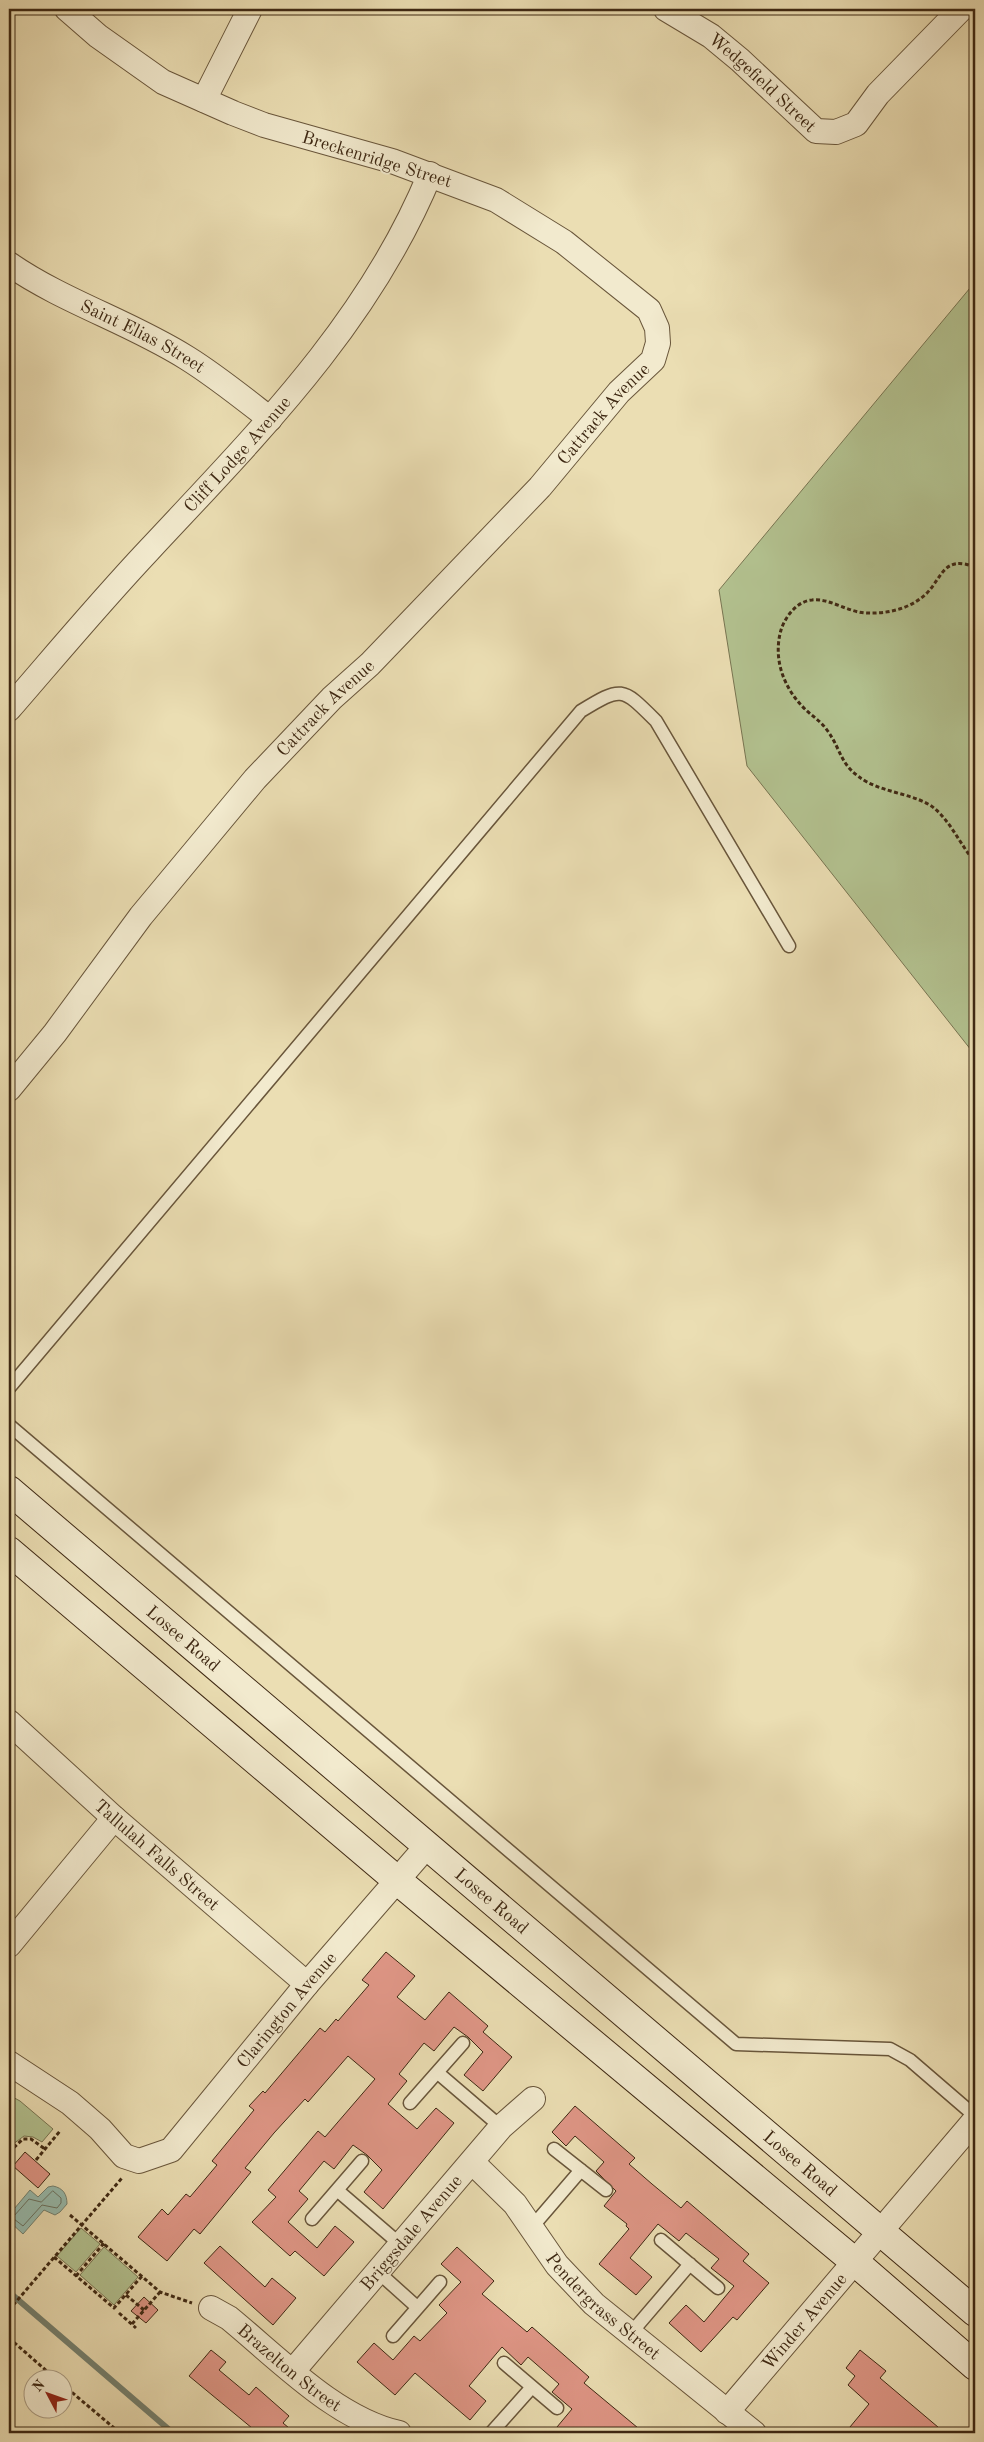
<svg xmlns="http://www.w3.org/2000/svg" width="984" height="2442" viewBox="0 0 984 2442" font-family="'Old Standard TT',serif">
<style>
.green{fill:#b3c290;stroke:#787552}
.water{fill:#98bcae;stroke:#748170}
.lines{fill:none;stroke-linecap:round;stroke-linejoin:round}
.shore{stroke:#6b7260;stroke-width:1}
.stream{stroke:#748170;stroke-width:6}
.building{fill:#df9686;stroke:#3e2813}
.service-casing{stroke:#69563b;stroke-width:15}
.minor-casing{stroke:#69563b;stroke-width:26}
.secondary-casing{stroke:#3e2813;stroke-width:30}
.path{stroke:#3e2813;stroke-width:3;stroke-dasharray:4 2.5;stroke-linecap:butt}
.service{stroke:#f2eace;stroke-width:12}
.minor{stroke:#f2eace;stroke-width:24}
.secondary{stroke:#f2eace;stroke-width:28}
.labels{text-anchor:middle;stroke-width:4;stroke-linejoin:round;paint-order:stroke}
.street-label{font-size:18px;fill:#3e2813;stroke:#f2eace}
</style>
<rect width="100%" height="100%" fill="#ebdeb3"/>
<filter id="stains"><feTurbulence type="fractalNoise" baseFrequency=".004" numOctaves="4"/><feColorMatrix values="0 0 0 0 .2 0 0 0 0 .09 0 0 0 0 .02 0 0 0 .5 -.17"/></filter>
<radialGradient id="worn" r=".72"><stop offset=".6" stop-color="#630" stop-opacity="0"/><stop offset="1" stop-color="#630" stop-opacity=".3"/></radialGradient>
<path class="green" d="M975,282V1055L747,766L719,590Z
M9,2095L20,2101L53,2129L42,2142L33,2137L24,2136L9,2147Z
M81,2228L100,2244L76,2272L57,2256Z
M104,2247L138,2277L114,2305L80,2275Z"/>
<path class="water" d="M53,2186C63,2188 67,2194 67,2204L60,2212L55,2215L44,2210L23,2234L9,2221V2215L30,2190L38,2197L48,2187Z"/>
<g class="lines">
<path class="shore" d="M53,2191L61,2198V2203L57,2208L42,2205L23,2226L14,2219V2216L29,2199L41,2202Z"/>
<path class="stream" d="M9,2292L173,2433"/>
</g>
<path class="building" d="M386,1952L415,1976L397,1997L425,2020L449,1992L488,2026L483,2032L512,2057L483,2091L464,2075L483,2052L468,2037L454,2027L434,2051L424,2043L399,2074L407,2081L388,2104L417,2129L436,2108L454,2123L383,2209L364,2192L382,2170L367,2155L353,2145L334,2169L324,2161L299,2191L308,2199L288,2222L317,2248L335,2226L354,2242L324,2276L295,2251L290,2256L252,2222L276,2197L268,2190L318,2131L325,2137L375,2079L348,2056L308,2102L305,2099L274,2133L245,2168L251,2172L200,2234L194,2229L167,2261L138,2237L162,2209L168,2215L186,2194L190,2197L217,2165L212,2161L254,2110L249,2106L263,2091L265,2093L320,2028L325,2032L336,2019L338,2021L369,1985L362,1980Z
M575,2106L635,2158L629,2164L652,2184L681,2208L687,2201L749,2254L743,2261L769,2283L737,2320L733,2317L701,2352L669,2323L686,2305L704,2322L734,2286L711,2268L719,2259L686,2233L679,2241L658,2224L630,2258L652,2277L636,2295L599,2264L629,2229L626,2226L627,2224L604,2206L616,2191L596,2171L604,2162L575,2136L566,2146L552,2132Z
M25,2152L50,2174L38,2188L13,2166Z
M220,2246L265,2287L272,2278L296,2298L273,2325L204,2263Z
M457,2247L494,2281L482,2294L527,2332L532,2327L589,2377L584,2383L644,2433H552L572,2409L552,2392L559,2384L528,2357L521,2365L502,2347L469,2386L486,2401L470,2420L415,2373L395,2395L357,2362L374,2343L393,2360L414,2336L420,2341L447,2313L439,2305L461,2282L441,2264Z
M144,2297L158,2310L146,2323L131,2311Z
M211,2350L226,2362L219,2370L249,2395L256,2387L289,2416L283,2423L295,2433H258L189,2376Z
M860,2350L886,2371L880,2378L945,2433H845L869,2404L848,2385L855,2376L846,2368Z"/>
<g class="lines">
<defs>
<path id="service" d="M9,1388L581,711C622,686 622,687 656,721L789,946
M9,1425L736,2044L890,2049L910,2060L975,2116
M438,2073L501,2127
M410,2103L463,2043
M554,2149L606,2190
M337,2190L401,2245
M312,2219L362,2161
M532,2227L581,2170
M661,2240L718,2288
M378,2272L417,2307
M631,2333L690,2264
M393,2336L440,2282
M504,2363L557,2408
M491,2433L532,2387"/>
<g id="minor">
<path id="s1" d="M666,9L711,36L740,60L816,131L836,132L856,124L878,94L961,9"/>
<path d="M204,100L250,9"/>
<path id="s2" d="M9,264C64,302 130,322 187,358C216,376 243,398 270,419"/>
<path id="s3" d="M9,709C55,656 100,602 149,550C257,434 369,323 430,174"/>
<path id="s4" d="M9,1089L55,1033L141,916L255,779L332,698L370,664L540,487L619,392L653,360L658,343L657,328L649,310L564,242L496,200L392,161L264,125L233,113L163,82L98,36L67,9"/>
<path id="s5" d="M9,1722L114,1818L307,1984"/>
<path d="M9,1945L114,1818"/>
<path id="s6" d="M9,2063L70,2103L100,2129L124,2156L139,2161L171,2150L307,1984L426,1847"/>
<path id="s7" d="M472,2162L515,2204L557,2265L594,2304L754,2433"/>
<path id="s8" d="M211,2308L229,2318C279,2359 336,2419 399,2433"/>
<path id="s9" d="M293,2371L501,2127L533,2099"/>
<path id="s10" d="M727,2412L975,2120"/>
</g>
<g id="secondary">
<path id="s11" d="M9,1490L975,2312"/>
<path d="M9,1551L398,1881L855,2262L975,2366"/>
</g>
</defs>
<use href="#service" class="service-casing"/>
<use href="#minor" class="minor-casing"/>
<use href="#secondary" class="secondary-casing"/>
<path class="path" d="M975,567C943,555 943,577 926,594C910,609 887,614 866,613C847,612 830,598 812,600C797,601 785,617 781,630C773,658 783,686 802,706C810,715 820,720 827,730C843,752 839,766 867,782C887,793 918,795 934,808C951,822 961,846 975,862
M9,2152L23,2139H31L45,2149
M36,2160L60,2131
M70,2215L160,2292L192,2303
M54,2257L114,2308L142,2276
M76,2276L104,2243
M126,2295L144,2310
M9,2310L122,2178
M119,2313L136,2328
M132,2324L160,2292
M9,2338L57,2380
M62,2384L120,2433"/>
<use href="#service" class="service"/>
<use href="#minor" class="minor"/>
<use href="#secondary" class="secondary"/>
</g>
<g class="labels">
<g class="street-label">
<text dy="6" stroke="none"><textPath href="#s1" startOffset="122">Wedgefield Street</textPath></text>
<text transform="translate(377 159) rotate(17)" y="6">Breckenridge Street</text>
<text dy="6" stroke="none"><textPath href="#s2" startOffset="152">Saint Elias Street</textPath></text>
<text dy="6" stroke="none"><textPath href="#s4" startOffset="901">Cattrack Avenue</textPath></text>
<text dy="6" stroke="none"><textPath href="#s3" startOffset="342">Cliff Lodge Avenue</textPath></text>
<text dy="6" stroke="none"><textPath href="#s4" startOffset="496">Cattrack Avenue</textPath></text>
<text dy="6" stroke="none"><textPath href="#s11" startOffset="229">Losee Road</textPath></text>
<text dy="6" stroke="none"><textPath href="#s5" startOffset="199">Tallulah Falls Street</textPath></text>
<text dy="6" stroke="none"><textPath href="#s11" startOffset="634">Losee Road</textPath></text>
<text dy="6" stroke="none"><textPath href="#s6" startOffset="380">Clarington Avenue</textPath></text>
<text dy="6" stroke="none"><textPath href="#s11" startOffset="1039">Losee Road</textPath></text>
<text dy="6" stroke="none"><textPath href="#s9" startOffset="182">Briggsdale Avenue</textPath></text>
<text dy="6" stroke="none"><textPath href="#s7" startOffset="196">Pendergrass Street</textPath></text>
<text dy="6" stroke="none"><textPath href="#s10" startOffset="119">Winder Avenue</textPath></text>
<text dy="6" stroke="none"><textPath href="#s8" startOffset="99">Brazelton Street</textPath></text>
</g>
</g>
<rect width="984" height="2442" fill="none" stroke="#ebdeb3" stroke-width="30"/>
<rect x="10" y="10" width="964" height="2422" fill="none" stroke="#3e2813" stroke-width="2.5"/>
<rect x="15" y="15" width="954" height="2412" fill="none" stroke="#3e2813"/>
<g transform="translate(48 2394) rotate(311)"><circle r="24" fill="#f2eace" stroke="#aa9c83"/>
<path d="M0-4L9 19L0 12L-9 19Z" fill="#8f2418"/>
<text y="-8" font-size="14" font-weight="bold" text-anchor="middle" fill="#3e2813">N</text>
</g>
<rect width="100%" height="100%" filter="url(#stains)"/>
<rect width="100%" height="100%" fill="url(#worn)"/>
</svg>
